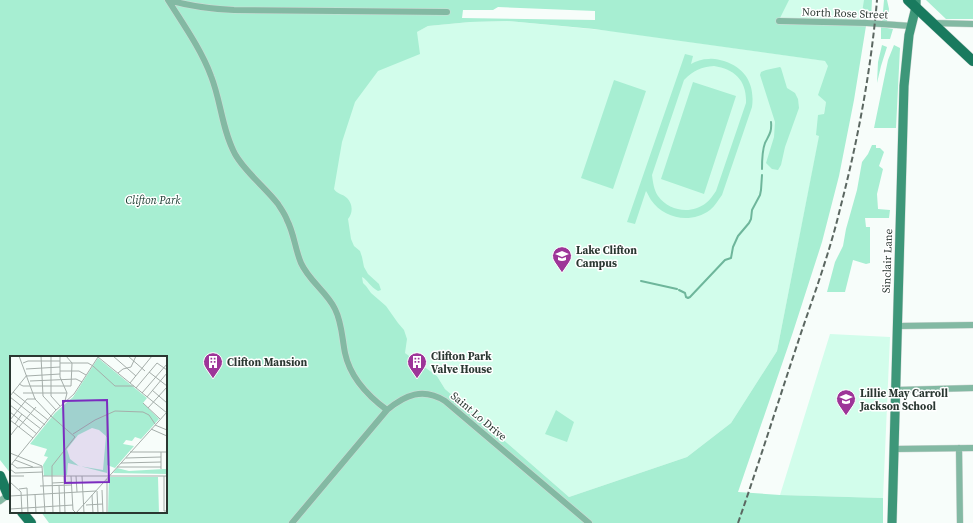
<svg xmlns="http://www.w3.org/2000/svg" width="973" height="523" viewBox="0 0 973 523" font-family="'Source Serif 4',serif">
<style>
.built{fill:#d2fdeb}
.green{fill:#a7eed2;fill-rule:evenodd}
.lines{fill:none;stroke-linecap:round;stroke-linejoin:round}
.stream{stroke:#6eb69b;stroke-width:2}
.street-casing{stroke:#d2d9d6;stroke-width:7}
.secondary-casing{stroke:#d2d9d6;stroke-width:10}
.primary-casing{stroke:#d2d9d6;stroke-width:11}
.street{stroke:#83b9a3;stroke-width:6}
.secondary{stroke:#3e9779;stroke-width:9}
.primary{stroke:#197a5e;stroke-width:10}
.rail{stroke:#5b6761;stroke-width:2;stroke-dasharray:6 3;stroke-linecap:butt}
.labels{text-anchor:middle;stroke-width:3;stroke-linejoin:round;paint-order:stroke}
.street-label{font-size:11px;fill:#2a3731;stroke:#fff}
.park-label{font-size:11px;font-style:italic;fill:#123428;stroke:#fff}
.poi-label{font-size:11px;font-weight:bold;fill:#2a3731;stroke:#fff;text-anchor:start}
.inset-road{fill:none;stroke:#a5aeaa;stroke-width:1}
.view{fill:#7b2cbf;fill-opacity:0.15;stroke:#7b2cbf;stroke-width:2}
.inset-edge{fill:none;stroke:#2a3731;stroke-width:2}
</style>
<rect width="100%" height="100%" fill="#f7fdfa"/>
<path class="built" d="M784,0H870L866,26L777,24Z
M507,21L612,31L834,62L777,351L731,423L687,457L569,497L445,389L437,376L382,337L320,252L328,89L396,43L428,26L470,22Z
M830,334L890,337L883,498L780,495Z"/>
<path class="green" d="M0,0H789L777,24L866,26L854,100L839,176L822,242L793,332L738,492L780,495L883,498V523H49L41,512H166V357H11V474L0,460ZM498,7L595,11V20L462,18L463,10H493ZM507,21L594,29L825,61L828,66L818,95L826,102L824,114L818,115L816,135L819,136L777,351L731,423L687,457L569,497L445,389L437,376L405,353L407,339L404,330L398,323L386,306L371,293L366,286L363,283L362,277C368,280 370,287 378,291L381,290L379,284L368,274L364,267L362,257L360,251L354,246L351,239L348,219C353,213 353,204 347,198C343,194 337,194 334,189L342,142L355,102L378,71L420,54L417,32L428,26L470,22Z
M864,0H872L871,19H861Z
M884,0H887L889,9L887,21L897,22L892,24L882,23Z
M926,0H973V19H946Z
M881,27L893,29L890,39H881Z
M882,45L887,47L881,66L877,83L878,62Z
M894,45L900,48L896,128H874L888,60Z
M685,54L693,56L691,64C696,61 702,59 709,59C714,58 719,60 724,61C746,68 755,85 752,107L722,195C718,200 715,206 710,210C691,224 664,219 651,200C649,197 648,194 646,191L635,224L627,222ZM714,66C735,69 747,81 746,103L716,191C713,195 710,200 706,203C691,215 669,211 658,196C654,190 653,183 652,175L684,80C694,70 701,67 714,66Z
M780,67L781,68L787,88L795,93L798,99L799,108L785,147L781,165L778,170L772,169L766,163L774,137L775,122L760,75L761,72L766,70Z
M614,80L646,91L613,189L581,178Z
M693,82L736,96L704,194L661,179Z
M872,145H876V148H880L884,152L879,166L883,169L877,194L878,209L890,210L889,218H865L866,227H870V263L866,264L853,260L845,292H827L835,262L843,246L846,229L857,190L862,162L868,154Z
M556,410L574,422L567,442L545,434Z"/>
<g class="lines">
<path class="stream" d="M762,169C762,160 762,151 765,143C769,135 772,132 771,122
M641,281L677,289
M679,290L685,293L686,297L688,298L690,297L725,260L731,258L733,247L738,236L749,223L751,219L752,210L760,195L761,190L762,175"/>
<defs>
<path id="street" d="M168,0C183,24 201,49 211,76C221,101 222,130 235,154C245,172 265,187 278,204C281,209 285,214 287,220C294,233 295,249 301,263C309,281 327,292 335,309C342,323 342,338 345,353C350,377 368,396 387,410
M168,0C190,6 211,9 234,10L447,12
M779,21L867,23L911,26
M933,23L973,24
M898,326L973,325
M896,390L973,388
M959,448L960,523
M894,449L973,448
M0,501L8,495
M292,523L387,410C405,395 423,387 445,401L589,523"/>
<path id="secondary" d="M892,523L904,86L909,35L916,7V0"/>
<path id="primary" d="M908,0L973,61
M0,476L8,495
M22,512L31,523"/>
</defs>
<use href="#street" class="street-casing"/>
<use href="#secondary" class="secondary-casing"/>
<use href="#primary" class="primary-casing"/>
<use href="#street" class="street"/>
<use href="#secondary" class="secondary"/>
<use href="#primary" class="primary"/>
<path class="rail" d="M738,523C760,460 780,396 801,333C815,292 830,251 840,209C858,140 871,70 877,0"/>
</g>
<defs>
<symbol id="school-pin" viewBox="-11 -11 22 30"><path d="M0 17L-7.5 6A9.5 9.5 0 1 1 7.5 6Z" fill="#9d3598" stroke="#fff"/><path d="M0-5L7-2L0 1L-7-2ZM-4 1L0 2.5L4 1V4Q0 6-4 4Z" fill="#fff"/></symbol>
<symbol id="building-pin" viewBox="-11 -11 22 30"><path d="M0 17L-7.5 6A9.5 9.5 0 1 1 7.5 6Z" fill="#9d3598" stroke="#fff"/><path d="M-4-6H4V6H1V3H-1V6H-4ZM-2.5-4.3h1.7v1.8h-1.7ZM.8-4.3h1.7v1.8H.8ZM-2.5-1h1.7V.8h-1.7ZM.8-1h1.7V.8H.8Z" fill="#fff"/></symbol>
</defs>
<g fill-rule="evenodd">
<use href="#school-pin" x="551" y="245" width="22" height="30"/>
<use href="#building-pin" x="202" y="351" width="22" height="30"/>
<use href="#building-pin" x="406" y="351" width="22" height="30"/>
<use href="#school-pin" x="835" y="388" width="22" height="30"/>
</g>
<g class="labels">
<g class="street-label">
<text transform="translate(845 13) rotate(2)" y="4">North Rose Street</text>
<text transform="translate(887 261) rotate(-88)" y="4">Sinclair Lane</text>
<text transform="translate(479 416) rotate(40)" y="4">Saint Lo Drive</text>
</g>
<g class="park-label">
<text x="153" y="204">Clifton Park</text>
</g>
<g class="poi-label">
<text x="576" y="254">Lake Clifton<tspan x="576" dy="13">Campus</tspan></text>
<text x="431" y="360">Clifton Park<tspan x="431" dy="13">Valve House</tspan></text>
<text x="227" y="366">Clifton Mansion</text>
<text x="860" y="397">Lillie May Carroll<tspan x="860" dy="13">Jackson School</tspan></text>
</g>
</g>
<g transform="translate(10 356)">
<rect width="157" height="157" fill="#f7fdfa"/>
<path d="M88,2L137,42L133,47L149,63L131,83L125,81L122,85L116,84L113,88L124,90L105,112L97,109V117L58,107L57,119L34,120L33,109L38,101L34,100L37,93L20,88L45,57L63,41ZM82,72L89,74L96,80L93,114L69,110L60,103L57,93L68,79ZM107,112L119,115L154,113H157V118L103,117ZM99,121H148L149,157H98Z" fill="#a7eed2" fill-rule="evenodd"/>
<path class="inset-road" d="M9,0L25,43L41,60M31,0L33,40L46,54M41,0V40L50,50M50,0V21L57,37L55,45M56,0L62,7H78L83,10M103,0L126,20M118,0L135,15M88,1L157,57M13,7L18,5H50M83,10L105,30H124M16,13L50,11M50,15H69L76,19M139,16L157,30M108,17L113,13L121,11L126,0M17,20L50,18M20,25L66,23L72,26M120,27L142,0M9,28L13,30H61L62,7H50M126,32L147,7L157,14M142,34L157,47M3,36L38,64M13,37H57M132,37L157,8M0,40L17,19M0,41L35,69M137,41L157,17M133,47L150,63M0,49L31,73M138,52L157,31M0,56L27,78M41,60L65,81L42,110V120M5,68L12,58M145,69L157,74M9,71L26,51M141,73L157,80M63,78L85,64L105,55L133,56L139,59L145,68M0,80L8,70M97,81V58M23,82L0,64L17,43H26M120,96H157M151,96V113M0,97L32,110L35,157M116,102L151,101M5,104L23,111M111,107L151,106M2,108L7,112L32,111M0,110L45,55L64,38L88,1M107,111H151M0,113L5,117L33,116M0,120H14M33,120H157M42,120L43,157M54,120L55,157M61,120L63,154L66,157M66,120L67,136M72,120L74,157M154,120V155H157M97,123V157M0,126L11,136L12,157M42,127L62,126M49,129L50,157M30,130L62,129M9,133L17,132L18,157M92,134L93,157M87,135L88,157M25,138L26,157M82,139L83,157M0,140L86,135M76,149L93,148M0,153L63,149M66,157L157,56"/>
<path class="view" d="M97,44L99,126L55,127L53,45Z"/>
<rect width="157" height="157" class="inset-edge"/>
</g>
</svg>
